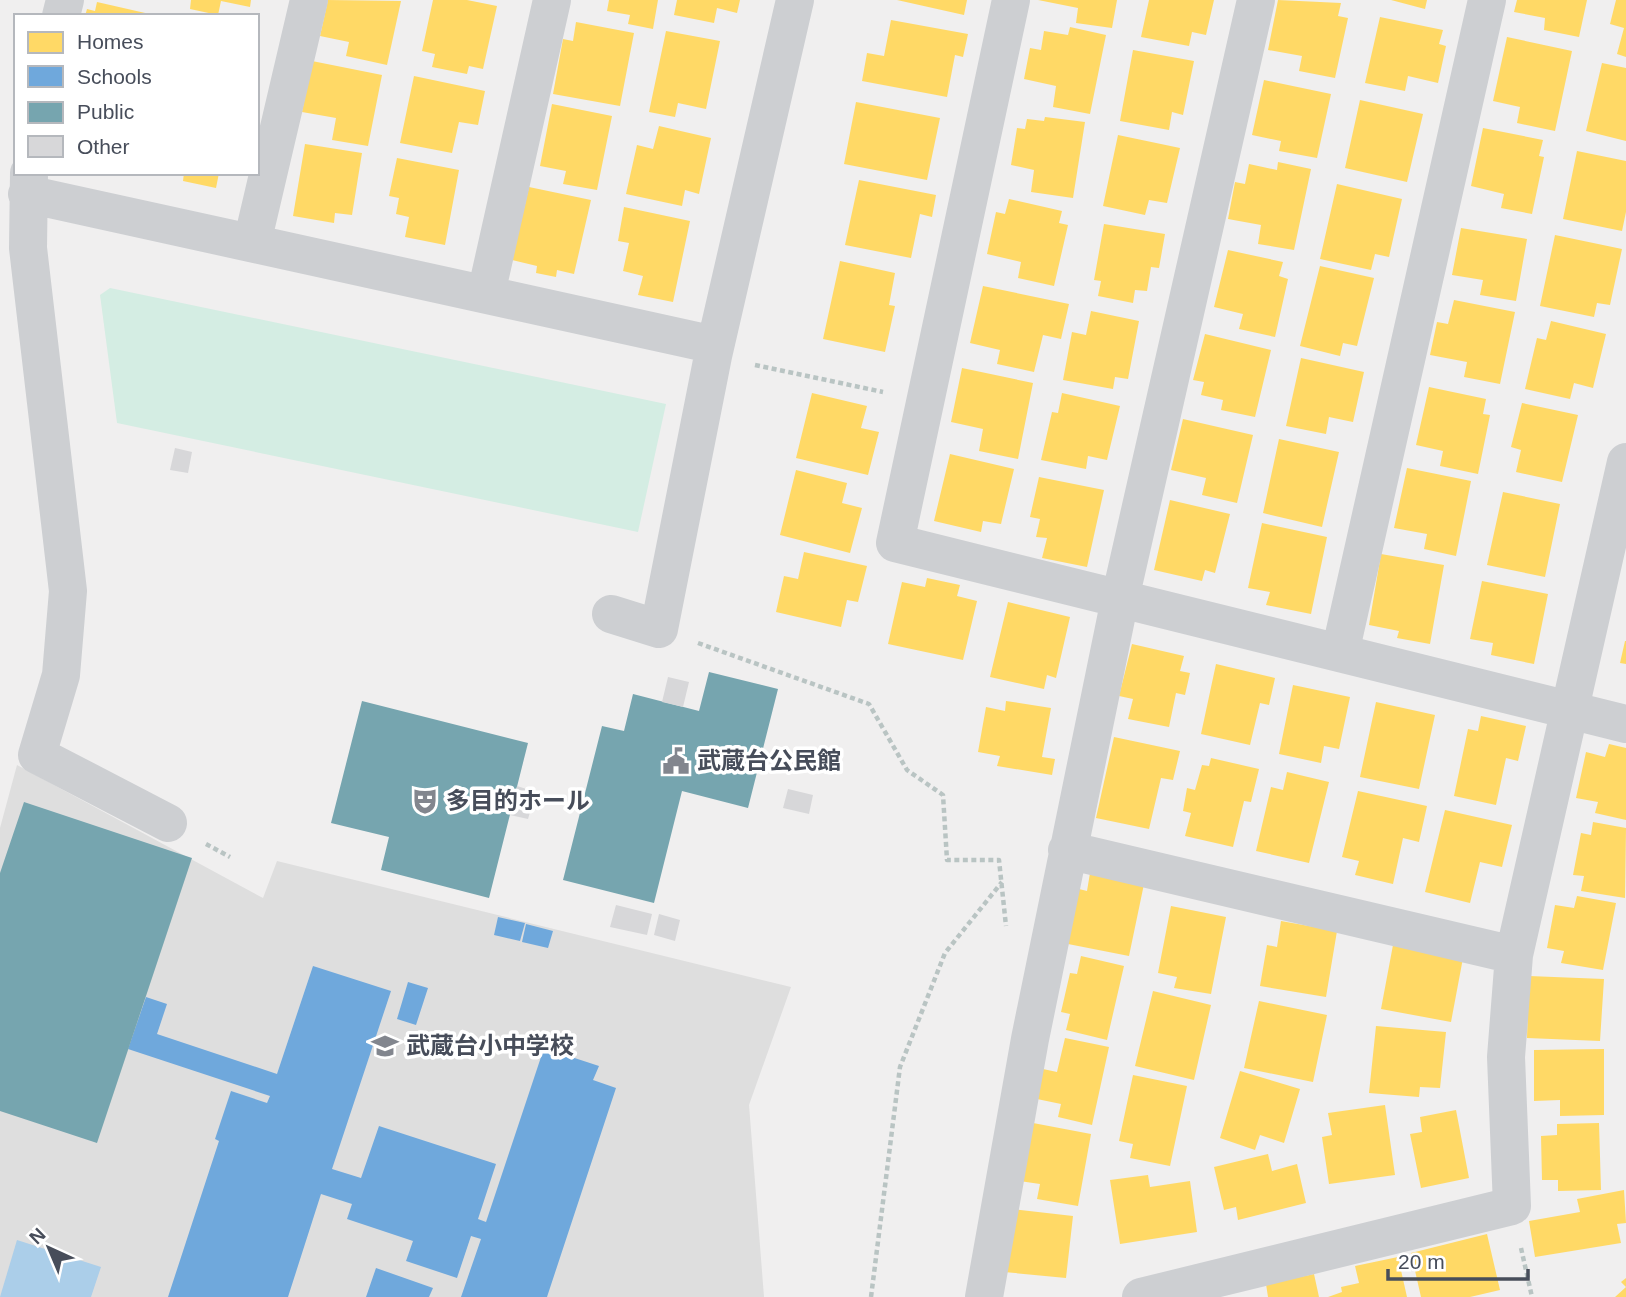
<svg xmlns="http://www.w3.org/2000/svg" width="1626" height="1297" viewBox="0 0 1626 1297" font-family="Helvetica,'Noto Sans JP',sans-serif">
<style>
.education{fill:#dedede}
.green{fill:#d4ede3}
.water{fill:#abcee9}
.homes{fill:#ffd966}
.schools{fill:#6fa8dc}
.public{fill:#76a5af}
.building{fill:#d7d7d9}
.lines{fill:none;stroke-linecap:round;stroke-linejoin:round}
.path{stroke:#b9c4c3;stroke-width:4.5;stroke-dasharray:5 3.5;stroke-linecap:butt}
.minor{stroke:#cdcfd2;stroke-width:38}
.labels{text-anchor:middle;stroke-width:7;stroke-linejoin:round;paint-order:stroke}
.poi-label{font-size:24px;font-weight:bold;fill:#474d5a;stroke:#fff;text-anchor:start}
</style>
<rect width="100%" height="100%" fill="#f0efef"/>
<path class="education" d="M17,765L263,898L277,861L791,987L749,1105L764,1297H0V828Z"/>
<path class="green" d="M110,288L666,404L638,532L117,423L100,295Z"/>
<path class="water" d="M17,1240L101,1267L91,1297H0Z"/>
<path class="homes" d="M191,0H251L250,7L221,1L218,15L190,9Z
M328,0L401,1L387,65L346,56L349,42L320,36Z
M433,0H467L497,6L483,69L469,66L467,74L432,67L435,54L422,51Z
M609,0H658L653,29L628,24L630,15L607,11Z
M677,0H740L737,13L717,8L714,23L674,15Z
M897,0H967L964,15Z
M1038,0H1117L1112,28L1076,23L1078,8Z
M1149,0H1214L1206,35L1192,32L1189,46L1141,37Z
M1278,0L1341,3L1338,16L1348,18L1335,78L1299,71L1302,56L1268,50Z
M1391,0H1427L1425,9Z
M1517,0H1587L1579,37L1544,30L1545,18L1514,12Z
M1616,0H1626V57L1617,54L1624,28L1610,24Z
M97,2L154,15V16H85L87,9L95,11Z
M1380,17L1443,30L1439,44L1446,46L1438,83L1408,76L1405,91L1365,83Z
M891,20L968,34L963,57L955,55L947,97L862,81L867,53L884,56Z
M576,22L634,33L620,106L553,94L563,39L573,41Z
M1070,27L1106,35L1090,114L1053,107L1056,86L1024,79L1030,48L1041,50L1044,31L1068,35Z
M666,31L720,41L706,109L678,103L675,117L649,112Z
M1507,37L1572,51L1555,131L1517,123L1520,107L1493,101Z
M1133,50L1194,61L1183,115L1172,112L1169,130L1120,121Z
M312,61L382,75L368,146L332,140L336,118L302,112Z
M1602,63L1626,68V141L1586,131Z
M414,76L485,91L478,125L459,122L452,153L400,143Z
M1264,80L1331,94L1317,158L1279,151L1281,141L1252,135Z
M1360,100L1423,114L1407,182L1345,168Z
M856,102L940,118L927,180L844,164Z
M552,104L612,116L597,190L563,184L566,171L540,166Z
M1045,117L1085,122L1073,198L1031,192L1034,170L1011,165L1017,128L1025,129L1027,119L1044,121Z
M659,126L711,138L699,194L685,190L682,206L626,194L637,145L653,149Z
M1483,128L1543,140L1539,156L1544,157L1532,214L1501,208L1504,194L1471,186Z
M1118,135L1180,148L1167,203L1149,200L1145,215L1103,206Z
M305,144L362,153L352,215L335,213L334,223L293,216Z
M1577,151L1626,161V212L1622,231L1563,219Z
M397,158L459,170L445,245L405,237L409,217L396,214L399,198L389,196Z
M1278,162L1311,169L1294,250L1258,244L1261,225L1228,219L1235,182L1245,184L1249,164L1277,170Z
M184,173H219L216,188L183,181Z
M859,180L936,195L932,217L920,214L911,258L845,245Z
M1337,184L1402,199L1389,257L1375,254L1371,270L1320,259Z
M529,187L591,200L574,274L557,270L556,277L536,273L537,266L512,260Z
M1009,199L1062,211L1059,223L1068,225L1054,286L1018,278L1021,262L987,254L996,212L1005,214Z
M624,207L690,221L673,302L638,295L643,276L623,271L629,243L618,241Z
M1104,224L1165,234L1159,268L1151,267L1147,291L1135,290L1133,303L1098,296L1101,281L1094,280Z
M1461,228L1527,239L1516,301L1480,295L1483,280L1452,275Z
M1555,235L1622,249L1610,305L1597,303L1594,317L1540,306Z
M1228,250L1283,262L1279,276L1288,279L1275,337L1239,329L1243,314L1214,307Z
M840,261L895,273L889,305L895,306L885,352L823,339Z
M1320,266L1374,278L1357,346L1343,343L1340,356L1300,346Z
M983,286L1069,304L1061,339L1043,335L1034,372L997,364L1000,350L970,343Z
M1454,300L1515,312L1500,384L1464,377L1467,362L1430,355L1437,322L1448,324Z
M1091,311L1139,321L1128,379L1115,377L1113,389L1063,380L1072,332L1086,335Z
M1551,321L1606,334L1593,388L1574,383L1570,399L1525,389L1537,338L1546,340Z
M1205,334L1271,350L1255,417L1221,410L1223,400L1201,395L1204,382L1193,380Z
M1301,358L1364,372L1353,422L1329,417L1326,434L1286,426Z
M962,368L1033,383L1018,459L979,451L983,429L951,422Z
M1429,387L1486,399L1483,414L1490,415L1478,474L1440,466L1443,451L1416,445Z
M812,393L867,406L861,428L879,432L868,475L796,458Z
M1062,393L1120,406L1107,460L1088,456L1086,469L1041,460L1052,412L1058,413Z
M1522,403L1578,415L1562,482L1516,472L1521,450L1511,447Z
M1183,419L1253,435L1237,503L1202,495L1206,478L1171,470Z
M1279,439L1339,452L1322,527L1263,513Z
M950,454L1014,469L1001,524L983,521L981,532L934,521Z
M1407,468L1471,481L1456,556L1424,549L1427,534L1394,528Z
M796,470L847,483L842,503L862,508L850,553L780,535Z
M1039,477L1104,490L1087,567L1042,558L1047,538L1036,537L1040,519L1030,517Z
M1503,492L1560,504L1545,577L1487,565Z
M1170,500L1230,514L1215,573L1205,570L1202,581L1154,570Z
M1262,523L1327,537L1311,614L1266,605L1270,592L1248,588Z
M804,552L867,566L858,602L847,600L841,627L776,612L784,576L798,579Z
M1381,554L1444,565L1430,644L1397,638L1399,631L1369,625Z
M927,578L960,585L957,596L977,601L963,660L888,644L902,582L925,587Z
M1482,581L1548,594L1534,664L1491,655L1493,643L1470,639Z
M1008,602L1070,617L1056,678L1047,675L1044,689L990,677Z
M1625,641H1626V664L1620,663Z
M1132,644L1184,656L1180,671L1190,673L1185,695L1176,693L1169,727L1128,719L1133,699L1119,696Z
M1216,664L1275,678L1269,705L1260,703L1250,745L1201,734Z
M1293,685L1350,697L1339,749L1324,746L1321,763L1279,754Z
M1006,701L1051,708L1042,757L1055,759L1052,775L997,766L1000,756L978,752L986,707L1005,711Z
M1376,702L1435,715L1419,789L1360,777Z
M1481,716L1526,726L1518,761L1506,758L1496,805L1454,796L1468,729L1478,731Z
M1114,737L1180,751L1173,780L1161,778L1149,829L1096,818Z
M1609,744L1626,748V820L1595,813L1598,802L1576,798L1586,752L1605,757Z
M1211,758L1259,769L1251,802L1244,801L1233,847L1185,836L1191,813L1183,811L1187,788L1195,790L1202,765L1209,766Z
M1287,772L1329,782L1309,863L1256,851L1271,787L1283,790Z
M1358,791L1427,806L1419,842L1403,838L1393,884L1355,875L1359,861L1342,857Z
M1445,810L1512,825L1502,867L1480,862L1470,903L1425,892Z
M1593,822L1626,828L1625,898L1581,891L1584,876L1573,875L1581,833L1591,835Z
M1090,873L1144,884L1129,956L1068,944L1079,889L1087,891Z
M1577,896L1616,903L1603,970L1561,963L1564,951L1547,948L1555,905L1574,908Z
M1171,906L1226,917L1211,994L1174,988L1177,977L1158,973Z
M1281,921L1337,931L1326,997L1260,986L1267,945L1277,947Z
M1393,945L1463,958L1451,1022L1381,1009Z
M1081,956L1124,966L1107,1040L1066,1030L1070,1014L1061,1012L1070,973L1077,974Z
M1529,976L1604,979L1600,1041L1527,1038Z
M1153,991L1211,1005L1194,1080L1135,1066Z
M1259,1001L1327,1015L1313,1082L1244,1068Z
M1376,1026L1446,1032L1440,1088L1420,1087L1419,1097L1369,1093Z
M1065,1038L1109,1047L1092,1125L1058,1117L1061,1104L1037,1099L1043,1069L1057,1072Z
M1604,1049V1115L1560,1116V1100L1534,1101V1050Z
M1240,1071L1300,1089L1284,1143L1260,1135L1255,1150L1220,1138Z
M1133,1075L1187,1086L1170,1166L1130,1158L1133,1144L1119,1141Z
M1385,1105L1395,1175L1329,1184L1322,1137L1332,1135L1328,1113Z
M1456,1110L1469,1178L1421,1188L1410,1134L1422,1132L1420,1117Z
M1033,1123L1091,1134L1078,1206L1037,1199L1040,1184L1012,1180Z
M1599,1123L1601,1190L1558,1191V1180H1542L1541,1136L1557,1135V1124Z
M1268,1154L1272,1171L1297,1164L1306,1203L1238,1220L1236,1207L1224,1210L1214,1167Z
M1148,1175L1150,1187L1190,1181L1197,1232L1120,1244L1110,1180Z
M1624,1190L1626,1223L1617,1224L1621,1243L1535,1257L1529,1221L1580,1212L1577,1199Z
M1011,1209L1073,1216L1066,1278L1004,1272Z
M1487,1234L1500,1290L1470,1297H1421L1411,1253Z
M1398,1257L1407,1297H1328L1342,1292L1341,1287L1359,1283L1355,1266Z
M1314,1274L1319,1297H1268L1266,1284Z
M1626,1278V1297H1615L1626,1287L1621,1282Z"/>
<path class="schools" d="M498,917L525,923L520,941L494,935Z
M526,924L553,931L548,948L522,942Z
M313,966L391,991L332,1169L361,1178L379,1126L496,1164L478,1219L486,1222L544,1048L599,1066L593,1080L616,1088L547,1297H461L481,1239L471,1236L457,1278L406,1261L413,1241L347,1219L352,1204L321,1194L288,1297H168L219,1141L215,1139L231,1091L267,1103L270,1096L128,1049L146,997L167,1004L157,1034L277,1074Z
M408,982L428,988L416,1025L397,1019Z
M376,1268L433,1288L429,1297H366Z"/>
<path class="public" d="M709,672L778,689L748,808L682,791L654,903L563,880L602,726L624,731L633,694L699,711Z
M362,701L528,743L489,898L381,870L389,837L331,823Z
M24,802L192,858L97,1143L0,1111V873Z"/>
<path class="building" d="M175,448L192,452L188,473L170,470Z
M668,677L689,682L683,707L662,702Z
M517,786L536,792L528,819L510,815Z
M788,789L813,795L809,814L783,808Z
M616,905L652,914L647,935L610,927Z
M659,914L680,920L675,941L654,935Z"/>
<g class="lines">
<path class="path" d="M755,365L883,392
M698,643L869,704L907,770L943,795L947,860H999L1006,926
M206,844L230,857
M1521,1248L1532,1297
M871,1297L900,1067L945,953L1002,882"/>
<path class="minor" d="M1011,0L895,543L1626,724
M61,16L65,0
M29,173L28,248L68,591L61,675L37,755L168,823
M27,194L715,345
M252,243L309,0
M486,294L552,0
M611,614L659,629L713,356L795,0
M1340,653L1487,0
M1067,850L1514,955
M984,1297L1030,1039L1120,599L1256,0
M1141,1297L1512,1206L1506,1057L1514,955L1626,462"/>
</g>
<defs>
<symbol id="civic-bare" viewBox="-9 -9 18 18"><path d="M-.6-6.5H3V-4.5H.6V-3L4-1V1h2V6H-6V1h2V-1L-.6-3ZM-1.2 2.5V6h2.4V2.5Z" fill="#82868e" stroke="#fff" stroke-width="2.5" paint-order="stroke"/></symbol>
<symbol id="theatre-bare" viewBox="-9 -9 18 18"><path d="M-5-5.5Q0-4 5-5.5V0Q5 5 0 6Q-5 5-5 0ZM-3.3-2.5H-1v1.5H-3.3ZM1-2.5H3.3v1.5H1ZM-2.8 1Q0 5.5 2.8 1Z" fill="#82868e" stroke="#fff" stroke-width="2.5" paint-order="stroke"/></symbol>
<symbol id="school-bare" viewBox="-9 -9 18 18"><path d="M0-5L7-2L0 1L-7-2ZM-4 1L0 2.5L4 1V4Q0 6-4 4Z" fill="#82868e" stroke="#fff" stroke-width="2.5" paint-order="stroke"/></symbol>
</defs>
<g fill-rule="evenodd">
<use href="#civic-bare" x="657" y="742" width="38" height="38"/>
<use href="#theatre-bare" x="406" y="782" width="38" height="38"/>
<use href="#school-bare" x="366" y="1027" width="38" height="38"/>
</g>
<g class="labels">
<g class="poi-label">
<text x="697" y="769">武蔵台公民館</text>
<text x="446" y="809">多目的ホール</text>
<text x="406" y="1054">武蔵台小中学校</text>
</g>
</g>
<rect x="14" y="14" width="245" height="161" fill="#ffffff" stroke="#b5b8bd" stroke-width="2"/>
<rect x="28" y="32" width="35" height="21" fill="#ffd966" stroke="#b5b8bd" stroke-width="2"/>
<text x="77" y="49" font-size="21" fill="#474d5a">Homes</text>
<rect x="28" y="66" width="35" height="21" fill="#6fa8dc" stroke="#b5b8bd" stroke-width="2"/>
<text x="77" y="84" font-size="21" fill="#474d5a">Schools</text>
<rect x="28" y="102" width="35" height="21" fill="#76a5af" stroke="#b5b8bd" stroke-width="2"/>
<text x="77" y="119" font-size="21" fill="#474d5a">Public</text>
<rect x="28" y="136" width="35" height="21" fill="#d7d7d9" stroke="#b5b8bd" stroke-width="2"/>
<text x="77" y="154" font-size="21" fill="#474d5a">Other</text>
<g transform="translate(49 1248) rotate(316)" stroke="#ffffff" stroke-width="5" paint-order="stroke">
<path d="M0-5L12 26L0 18L-12 26Z" fill="#474d5a"/>
<text y="-10" font-size="19" font-weight="bold" text-anchor="middle" fill="#474d5a">N</text>
</g>
<path d="M1388 1269v10h140v-10" fill="none" stroke="#474d5a" stroke-width="3.5"/>
<text x="1398" y="1269" font-size="21" fill="#474d5a" stroke="#ffffff" stroke-width="5" paint-order="stroke">20 m</text>
</svg>
